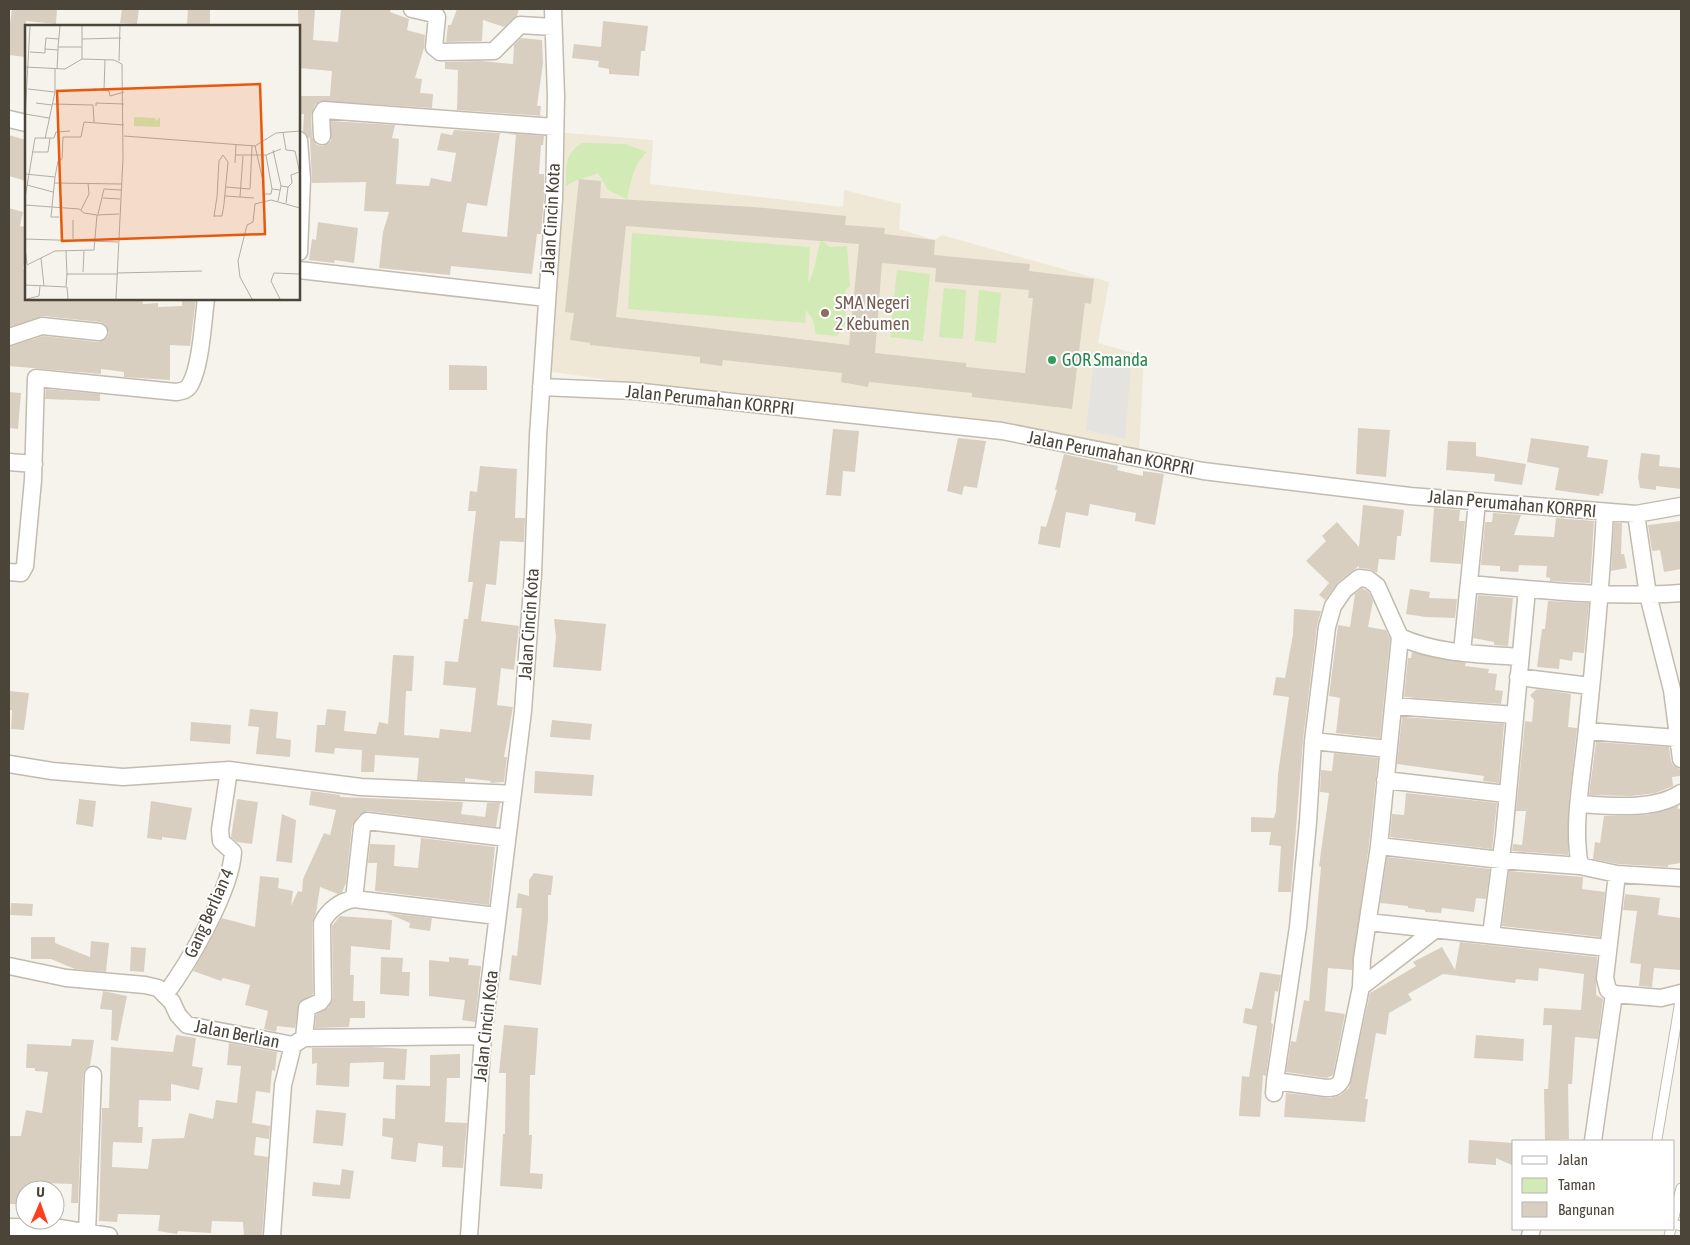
<svg xmlns="http://www.w3.org/2000/svg" width="1690" height="1245" viewBox="0 0 1690 1245" font-family="'Asap Condensed',sans-serif">
<style>
.education{fill:#efe8d6}
.green{fill:#d2eab5}
.parking{fill:#e5e3e0}
.building{fill:#d8cfc1;fill-rule:evenodd}
.lines{fill:none;stroke-linecap:round;stroke-linejoin:round}
.service-casing{stroke:#c2bbae;stroke-width:11}
.minor-casing{stroke:#c2bbae;stroke-width:19}
.service{stroke:#fff;stroke-width:9}
.minor{stroke:#fff;stroke-width:16}
.education-dot{fill:#8d6e63;stroke:#fff;stroke-width:2}
.leisure-dot{fill:#2e9e5b;stroke:#fff;stroke-width:2}
.labels{text-anchor:middle;stroke-width:4;stroke-linejoin:round;paint-order:stroke}
.street-label{font-size:18px;fill:#4b4439;stroke:#fff}
.education-label{font-size:18px;fill:#785e54;stroke:#fff;text-anchor:start}
.leisure-label{font-size:18px;fill:#27864d;stroke:#fff;text-anchor:start}
.inset-road{fill:none;stroke:#b2ada4;stroke-width:1}
.view{fill:#e8590c;fill-opacity:0.15;stroke:#e8590c;stroke-width:2.5}
.inset-edge{fill:none;stroke:#4b4439;stroke-width:2.5}
</style>
<rect width="100%" height="100%" fill="#f6f3ec"/>
<path class="education" d="M555,132L653,140L650,184L843,207L844,190L901,204L899,229L935,240L942,235L1109,282L1098,343L1144,356L1139,454L545,371Z"/>
<path class="green" d="M582,143L625,144L647,152C633,165 631,181 627,199L608,190L598,173C587,178 575,179 566,186C566,167 564,154 582,143Z
M632,233L810,247L808,283C817,267 815,257 821,240L830,247L847,246L850,286L845,291L846,324L837,336L816,334L813,320L806,310L805,323L628,309Z
M897,270L930,274L923,341L890,337Z
M944,288L966,290L963,339L939,337Z
M979,290L1001,293L996,343L975,341Z"/>
<path class="parking" d="M1094,359L1131,364L1125,439L1086,430Z"/>
<path class="building" d="M12,9H57L56,24L26,21V57L9,55V31Z
M122,9H139L137,24L120,23Z
M188,9H210V26H187Z
M298,9H315L313,40L338,42L341,9H391L390,12L409,19L407,30L425,35L424,48L415,78L422,79L420,93L433,94L432,108L320,101L315,105L311,115L312,137L317,145L323,146L331,141V121L395,125L392,138L399,139L396,184L429,186L431,178L451,182L456,153L437,150L441,133L452,135L454,130L544,136L543,145H541L539,174H544V197L541,234H537L532,274L451,266L450,275L379,268L383,232L389,212L364,211L366,182L312,183L310,139L303,131L304,114H299V96H330L332,71L299,68ZM500,133L516,135L507,237L462,232L467,203L487,206Z
M457,9H519L517,16L504,27L483,20L482,41L446,42L448,25H451Z
M603,21L648,26L645,51H641L639,76L609,74V69L598,67L599,61L572,58L574,44L601,47Z
M521,38L542,40L543,63L537,106H541L540,115L543,116L457,110L458,70L445,69V62L481,61L513,64L514,45Z
M9,135L26,140V181L9,176Z
M579,179L601,181L600,198L753,207L846,216L845,225L885,228L884,234L935,240L934,255L1030,264L1029,271L1094,279L1091,304L1085,303L1072,409L972,397V393L869,382L868,387L841,382L842,373L723,360L722,366L700,363V357L590,345V343L570,340L574,313L565,312ZM626,226L859,244L849,345L616,317ZM882,263L936,268L935,282L1029,290L1028,298H1033L1025,373L966,367V363L875,353Z
M9,208L23,212L20,226L26,227V252L23,269H26V299L142,300L143,304L158,303V307L182,306V299H196L190,346L170,345V380L124,377V372L101,369V374L9,366V347L43,336L98,342L107,338L109,333L105,324L100,322L43,316L9,327Z
M318,222L358,228L354,263L335,260L334,263L309,260L312,239L316,240Z
M449,365L487,366V390H449Z
M46,389L100,394V401L45,399Z
M9,392L21,393L18,429L9,428Z
M1358,428L1390,430L1386,477L1356,474Z
M833,429L859,431L855,472L843,471L841,496L826,495Z
M958,438L986,441L977,488L964,486L962,495L947,491Z
M1531,438L1589,446L1587,457L1608,460L1603,494L1600,493L1599,496L1555,490L1559,468L1527,462Z
M1448,441L1476,442V456L1526,464L1522,485L1494,481L1495,474L1446,470Z
M1641,453L1660,455L1659,466L1681,468V489L1656,486V490L1640,488L1638,478Z
M1064,454L1118,466L1117,470L1143,476V471L1164,474L1155,525L1135,521L1136,513L1090,504L1088,516L1066,512L1060,548L1038,544L1041,526L1046,527L1057,490H1055Z
M480,466L517,469L515,518H525L524,542L500,541L496,585L486,584L481,621L519,626L514,670L501,668L497,705L513,707L504,757H507L504,782L490,783L491,781L465,778V782L417,780L419,758L375,755L374,772H361L362,750L335,748L334,754L315,752L317,725H325L327,709L346,711L344,731L376,734L379,722L388,724L393,655L414,656L412,691H406L404,735L439,738L440,729L471,732L476,688L443,685L445,661L458,662L464,619H468L473,582H468L476,511H468L470,491L477,492Z
M1363,505L1404,510L1401,536H1397L1395,560L1379,559L1377,573L1370,569L1359,568V566L1338,582L1325,600L1319,595L1329,583L1306,561L1326,541L1322,536L1337,522L1359,547Z
M1434,508L1460,510L1459,521H1465L1461,564L1430,562Z
M1493,513L1521,515L1514,535L1554,537L1556,518L1594,521L1590,583L1550,581V578L1546,577L1547,566L1519,565L1518,572L1500,571V566L1481,565L1485,522H1492Z
M1681,521V569L1664,572L1660,550L1652,551L1648,525Z
M1614,522L1622,523L1621,554H1624L1627,568L1611,571Z
M1362,588L1369,592L1373,601L1368,627L1386,630L1390,639L1380,738L1336,733L1340,698L1329,696L1338,625L1350,627L1355,594Z
M1410,589L1430,592L1429,598L1457,599L1455,618L1426,617L1406,614Z
M1478,595L1513,598L1508,646L1494,645V642L1473,638Z
M1548,601L1589,603L1584,653L1573,652L1572,661L1560,659L1559,669L1537,667L1542,629H1545Z
M1294,609L1321,611L1317,626L1303,740L1291,892H1278L1281,846L1269,845L1271,832H1251V817L1274,818L1276,811L1278,774L1289,697L1273,695L1276,677L1285,678L1293,635Z
M554,619L606,624L601,671L553,667L556,637Z
M1412,652L1466,663L1465,666L1489,669L1488,673L1497,674L1495,690L1503,691L1501,704L1404,697L1408,658H1411Z
M1537,689L1571,694L1568,727L1577,728L1569,801L1568,855L1512,851L1513,844L1522,845L1526,811H1516L1525,721L1532,722L1534,700L1530,695Z
M9,691L29,693L24,730L11,729L12,710H9Z
M250,709L278,712L276,738L291,740L290,757L256,754L259,727L248,726Z
M1402,717L1504,724L1499,783L1483,781L1484,776L1397,764Z
M552,720L592,724L590,740L550,737Z
M191,722L231,725L230,744L190,741Z
M1596,742L1669,747L1671,761L1673,765L1680,769V776L1672,777L1673,786L1656,793L1631,796L1589,795Z
M1334,753L1378,758L1369,845L1352,970L1328,968L1325,1011L1345,1014L1333,1075L1327,1078L1286,1072L1291,1041L1296,1042L1304,1000L1309,1001L1321,867L1319,866L1329,793L1320,792L1321,770L1332,771Z
M535,771L594,775L592,796L534,793Z
M311,791L340,795V797L463,802L461,814L485,817L487,803H500L496,827L368,811L359,815L352,826L346,883L342,892L338,894L320,887L316,913L312,923L313,994L299,1003L295,1028L277,1026L276,1032L264,1029L268,1011L245,1005L250,985L223,978L221,981L193,971L222,918L255,927L260,876L279,878L278,888L293,891L291,906L298,891L302,892L303,879L324,833L330,835L336,810L309,805Z
M1406,793L1497,803L1492,849L1390,837L1392,814L1404,815Z
M79,799L96,801L93,827L76,824Z
M237,799L258,802L252,844L237,842L231,837Z
M151,801L192,808L186,840L162,837V840L147,838Z
M1678,806V809L1681,808V863L1668,865V867L1618,864L1593,859L1595,842L1600,843L1604,816L1647,815Z
M282,814L296,820L292,863L276,861Z
M421,838L495,847L489,905L375,891L377,863H368L370,844L395,845L394,866L418,868Z
M1387,857L1490,869L1486,899L1476,898L1474,912L1442,908L1441,913L1425,912V910L1408,908V906L1380,903Z
M1509,871L1583,877L1582,889L1605,892L1600,937L1502,926Z
M534,873L553,876L551,895H548V920L541,985L509,980L512,955L517,956L522,908H516L518,893L529,896V880Z
M1625,894L1660,898L1658,915L1681,918V970L1654,968L1652,987L1639,986L1641,964L1630,963L1637,911L1623,910Z
M11,903L33,904L32,916L10,915Z
M386,913L432,918L430,931L409,928L410,923Z
M340,916L392,920L390,950L351,946L350,975H354L353,1001H365V1018H350L349,1027L315,1028L316,1015L328,1008L333,998L332,926Z
M31,937H55V943L90,957L91,941L109,943L106,972L75,969L51,959H31Z
M1460,942L1597,957L1596,995L1603,999L1598,1039L1575,1037L1572,1084H1568L1569,1139L1545,1140L1544,1089H1548L1552,1025H1543L1544,1008L1581,1010L1584,974L1539,968L1538,981L1516,979L1515,983L1443,974L1408,994L1412,1000L1389,1013L1386,1035L1376,1033L1365,1099H1368L1365,1122L1284,1117L1286,1093L1330,1098L1341,1095L1349,1088L1370,993L1416,966L1413,962L1442,947L1455,970Z
M131,947L146,948L144,972L130,971Z
M381,957L403,958L402,972H410L409,996L380,994Z
M449,957L469,959L468,965L481,966L475,1022L462,1020L465,1000L429,996V960L449,962Z
M1260,972L1281,975L1278,992L1275,991L1271,1023L1273,1024L1266,1076L1263,1075L1260,1117L1239,1116L1242,1076L1249,1077L1257,1026L1243,1023L1245,1008L1252,1009Z
M103,991L127,996L118,1041L111,1040L112,1010L100,1009Z
M504,1025L538,1028L535,1075H530L529,1135H532L530,1173L543,1174L542,1189L500,1186L503,1134H505L506,1073H499Z
M176,1035L196,1038L192,1066L203,1068L199,1090L171,1084V1101L139,1100L138,1127H143L142,1143L113,1142L112,1167L148,1169L152,1139L184,1138L189,1113L213,1119L216,1100L237,1103L241,1066L227,1065L229,1043L277,1052L275,1071L272,1070L270,1093L256,1091L252,1123L270,1126L269,1139L256,1137L254,1155L268,1157L262,1236H244L243,1222L212,1221L211,1233L178,1231L177,1234L158,1231L160,1215L118,1214L117,1222L99,1221L102,1108H109L111,1047L173,1052Z
M1476,1035L1524,1039L1523,1061L1474,1058Z
M72,1039L94,1040L90,1066L85,1069L83,1075L78,1203H71L72,1184L46,1183V1190H21V1204H9V1136H21L26,1110L42,1113L48,1072L35,1071V1068H26L27,1044L71,1046Z
M372,1047L407,1049L405,1080L383,1079L384,1062L350,1063L349,1087L316,1085L317,1063L312,1064V1048Z
M460,1054V1078H447L445,1122L467,1123L463,1168L442,1167L443,1146L418,1143L416,1162L391,1159L393,1138L382,1136L383,1118L395,1119L396,1085L430,1086V1055Z
M316,1110L346,1113L343,1146L313,1143Z
M1469,1140L1514,1143V1166L1496,1158V1165L1468,1163Z
M342,1169L354,1171L350,1199L312,1196L313,1182L340,1185Z"/>
<g class="lines">
<defs>
<path id="service" d="M1657,1139L1679,1007L1680,994
M1674,1217L1681,1188
M1674,1224L1681,1226
M1669,1236L1671,1229"/>
<path id="minor" d="M412,9L434,14L437,17L434,47L440,52L494,51L520,25L553,27
M9,119L26,123
M322,136L321,115L324,110L554,127
M299,140L302,179L299,252
M299,270L547,298
M9,337L42,326L99,332
M541,387L633,391L1002,431L1203,471L1410,496L1636,514L1681,506
M9,462L34,464
M1636,514L1648,595L1672,690L1681,759
M9,572L21,573L25,566L33,480L36,378L176,392C183,391 188,390 191,383C201,364 203,321 206,299
M1470,584C1540,590 1611,598 1681,593
M1400,637C1437,654 1479,654 1520,657
M1462,652L1477,502
M1518,677L1590,686
M1394,706L1515,715
M1587,731L1677,738
M1313,741L1388,749
M9,764L52,771L123,777L229,770L361,787L513,794
M1385,780L1506,794
M1579,804C1610,806 1654,811 1681,793
M1379,846L1501,860L1580,866C1572,826 1582,777 1586,737C1594,662 1601,587 1605,512
M1580,866L1617,874L1681,878
M354,899L362,827L367,821L507,838
M1368,922L1608,948
M1491,935L1504,835L1527,589
M9,966L66,978L145,985L158,988L172,1002L178,1015L187,1025L293,1045L304,1038L483,1036
M1361,987L1436,929
M1614,994L1608,990L1605,978L1617,874
M165,995C188,964 231,891 233,852L221,841L220,830L229,770
M304,1038L307,1008L320,1002L323,998L322,923C328,910 341,901 354,899L497,916
M1274,1093L1275,1081L1298,927L1308,822L1313,741L1327,627L1333,606L1344,590L1359,578L1368,579L1377,586L1400,637L1379,846L1362,959L1361,987L1342,1079C1338,1087 1334,1088 1326,1088L1275,1081
M1593,1141L1614,994L1661,998L1681,993
M9,1227L59,1228L109,1236
M87,1233L93,1075
M272,1236L283,1085L293,1045
M469,1236L483,1036L523,711L533,574L538,436L554,199L556,96L553,9
M1530,1236L1532,1229"/>
</defs>
<use href="#service" class="service-casing"/>
<use href="#minor" class="minor-casing"/>
<use href="#service" class="service"/>
<use href="#minor" class="minor"/>
</g>
<circle class="education-dot" cx="825" cy="313" r="5"/>
<circle class="leisure-dot" cx="1052" cy="360" r="5"/>
<g class="labels">
<g class="street-label">
<text transform="translate(551 219) rotate(-87)" y="6">Jalan Cincin Kota</text>
<text transform="translate(710 400) rotate(6)" y="6">Jalan Perumahan KORPRI</text>
<text transform="translate(1111 453) rotate(11)" y="6">Jalan Perumahan KORPRI</text>
<text transform="translate(1512 504) rotate(5)" y="6">Jalan Perumahan KORPRI</text>
<text transform="translate(529 624) rotate(-86)" y="6">Jalan Cincin Kota</text>
<text transform="translate(209 913) rotate(-66)" y="6">Gang Berlian 4</text>
<text transform="translate(486 1026) rotate(-84)" y="6">Jalan Cincin Kota</text>
<text transform="translate(237 1034) rotate(11)" y="6">Jalan Berlian</text>
</g>
<g class="education-label">
<text x="835" y="309">SMA Negeri<tspan x="835" dy="21">2 Kebumen</tspan></text>
</g>
<g class="leisure-label">
<text x="1062" y="366">GOR Smanda</text>
</g>
</g>
<g transform="translate(25 25)">
<rect width="275" height="275" fill="#f6f3ec"/>
<path d="M109,92L130,93L131,96L135,92V102L109,101Z" fill="#d2eab5"/>
<path class="inset-road" d="M57,1V34M57,14L96,13M33,22L35,1M20,24L21,13L34,14M5,27L20,28V24L33,25V22H57M94,36L95,1M0,42L40,44L57,34L89,35L97,39L98,133L91,274M32,44L33,25M3,64L30,67M69,64L84,66L85,71L99,67M79,65L80,35M11,78L27,80M28,79L68,80L69,97M71,81V78L99,79M0,89L24,93M0,93L5,1M258,107L261,125L270,126L275,149M99,111L230,121L251,108L275,106M20,114L30,67V44M230,121L238,156L239,177M248,125L256,161L253,176M7,127H23L25,113M211,130H241L256,124M241,130L247,164M210,138L211,120M0,149L30,152M29,158L97,159M2,160L28,167M256,161L263,162L261,178M201,162L225,164L227,121M263,162L267,158L266,150L274,147M239,169H246L247,164L255,165M200,171L229,173M215,172L218,131M0,173L10,113H29L31,107L45,106M78,173L95,174M0,180L54,184L59,188L72,190L94,189M56,185L64,169L63,158M73,189L79,164L96,165M34,192H26L30,152L33,136L37,134L38,112H56L59,97L99,100M189,192V191L192,172L194,136L198,130L203,137L199,179L197,191H189M0,214L93,217M48,214V195M0,223L2,239M41,226L42,250M16,233L19,261M2,240L30,226L69,225L72,190M58,247L59,226M92,248L177,246M0,260L42,262L43,274M41,261L42,249H92M2,274L14,271L15,261M227,274L215,252L213,236L222,200L228,197L230,179L246,175L275,183M255,274L246,256L249,248L275,249"/>
<path class="view" d="M235,59L240,209L37,216L32,66Z"/>
<rect width="275" height="275" class="inset-edge"/>
</g>
<rect width="1690" height="1245" fill="none" stroke="#4b4439" stroke-width="20"/>
<rect x="1512" y="1140" width="162" height="90" fill="#ffffff" stroke="#b7b4b0"/>
<rect x="1522" y="1156" width="25" height="8" fill="#ffffff" stroke="#b7b4b0"/>
<text x="1558" y="1165" font-size="15" fill="#4b4439">Jalan</text>
<rect x="1522" y="1178" width="25" height="15" fill="#d2eab5" stroke="#b7b4b0"/>
<text x="1558" y="1190" font-size="15" fill="#4b4439">Taman</text>
<rect x="1522" y="1202" width="25" height="15" fill="#d8cfc1" stroke="#b7b4b0"/>
<text x="1558" y="1215" font-size="15" fill="#4b4439">Bangunan</text>
<g transform="translate(40 1205) rotate(2)"><circle r="24" fill="#ffffff" stroke="#b7b4b0"/>
<path d="M0-4L9 19L0 12L-9 19Z" fill="#fc3f1d"/>
<text y="-8" font-size="14" font-weight="bold" text-anchor="middle" fill="#4b4439">U</text>
</g>
</svg>
